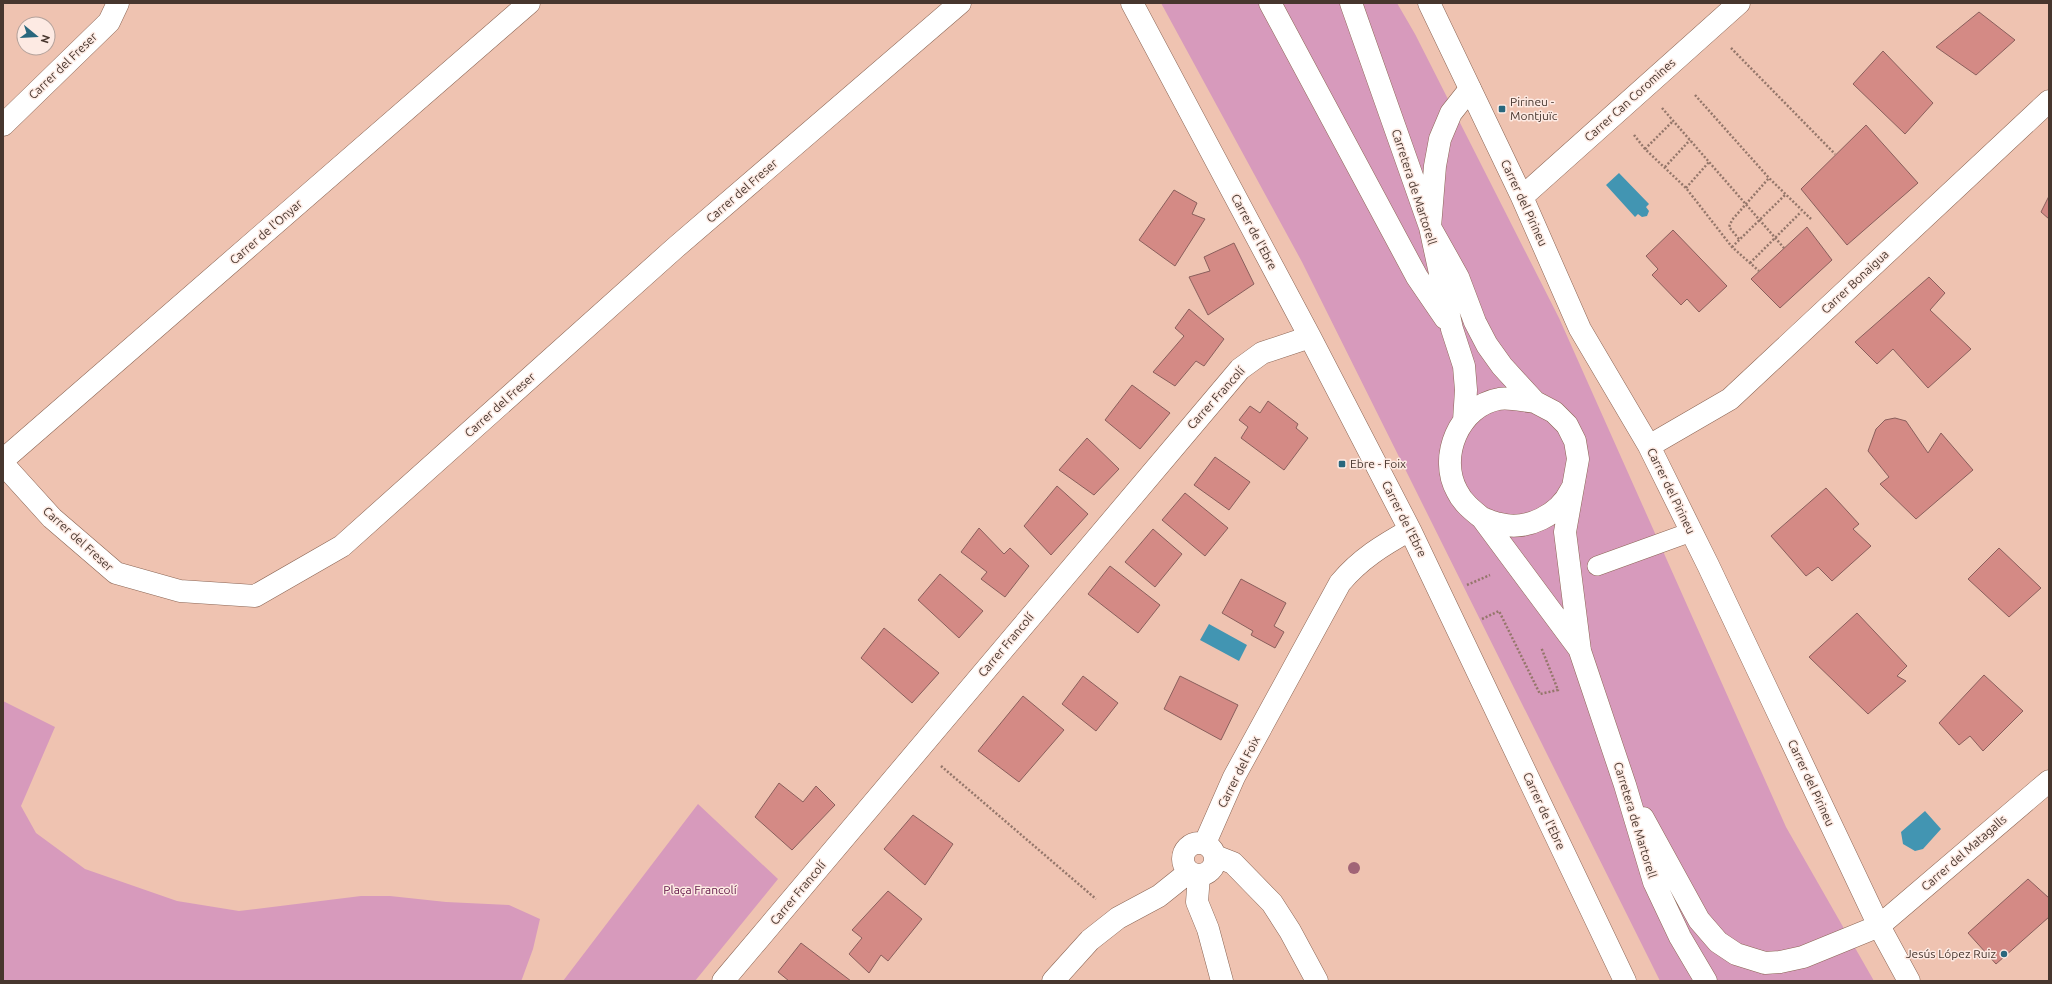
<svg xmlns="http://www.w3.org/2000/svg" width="2052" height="984" viewBox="0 0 2052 984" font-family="Ubuntu,sans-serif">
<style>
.green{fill:#d79abc}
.water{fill:#4295b2}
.building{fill:#d48a85;stroke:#8a5f5c}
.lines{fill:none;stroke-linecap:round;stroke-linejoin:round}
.pedestrian-casing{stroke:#8b6554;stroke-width:20}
.minor-casing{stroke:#8b6554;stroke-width:23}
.secondary-casing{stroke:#8b6554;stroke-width:23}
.path{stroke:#94766a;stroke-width:2.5;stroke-dasharray:2 2;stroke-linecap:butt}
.pedestrian{stroke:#fff;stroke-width:19}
.minor{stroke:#fff;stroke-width:22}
.secondary{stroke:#fff;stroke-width:22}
.tree{fill:#a16477}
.poi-dot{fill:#29677d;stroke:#fdeae3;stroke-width:1.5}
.labels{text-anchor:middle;stroke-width:3;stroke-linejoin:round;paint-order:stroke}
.street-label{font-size:12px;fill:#47362e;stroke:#fdeae3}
.poi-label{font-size:12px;fill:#47362e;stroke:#fdeae3;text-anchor:start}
.park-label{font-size:12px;fill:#611648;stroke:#fdeae3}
</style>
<rect width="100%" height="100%" fill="#efc3b1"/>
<path class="green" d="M1161,3H1397L1415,34L1559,318L1786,827L1874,981H1660L1302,262Z
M3,701L55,727L21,806L36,833L85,869L177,901L239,911L361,896H390L446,902L509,905L540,919L533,949L522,979L521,981H3Z
M698,804L778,879L695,981H563Z"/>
<path class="water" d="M1619,173L1649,204L1646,207L1649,211L1647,216L1642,217L1638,214L1635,217L1606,185Z
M1209,624L1247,645L1239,661L1200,640Z
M1925,811L1941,829L1923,849L1915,851L1903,844L1901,832Z"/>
<path class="building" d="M1979,12L2015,40L1976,75L1936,47Z
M1883,51L1933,103L1905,134L1853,84Z
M1866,125L1918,183L1847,245L1801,189Z
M1174,190L1197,203L1192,214L1205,219L1175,266L1139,240Z
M2049,196V219L2041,212Z
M1807,227L1832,260L1780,308L1751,279Z
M1673,230L1727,286L1699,312L1687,299L1681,305L1652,275L1658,269L1646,256Z
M1234,243L1254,284L1208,315L1189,277L1210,271L1204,257Z
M1929,277L1945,293L1930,310L1971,349L1928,388L1893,349L1877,364L1855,342Z
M1189,309L1224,339L1204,366L1196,361L1175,386L1153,372L1184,336L1175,328Z
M1132,385L1170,413L1140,449L1105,420Z
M1268,401L1298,424L1296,428L1308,438L1284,470L1241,438L1248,427L1239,420L1250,406L1260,413Z
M1895,418L1906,421L1928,453L1941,433L1973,470L1916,519L1880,484L1889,477L1868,451L1876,429L1885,420Z
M1087,438L1119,469L1094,495L1059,470Z
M1215,457L1250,482L1229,510L1194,485Z
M1057,486L1088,514L1051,555L1024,526Z
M1826,488L1859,524L1853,529L1871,546L1832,581L1818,567L1806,576L1771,536Z
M1185,493L1228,528L1205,556L1162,520Z
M979,528L1004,554L1010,548L1029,566L1005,597L981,579L987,572L961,552Z
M1153,529L1182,554L1155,587L1125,562Z
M1999,548L2041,588L2009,617L1968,579Z
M1110,566L1160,605L1138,633L1088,594Z
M940,574L983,611L959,638L918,600Z
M1241,579L1286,603L1274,626L1284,632L1275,648L1251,635L1253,631L1222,613Z
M1857,613L1907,666L1897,676L1906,681L1868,714L1809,657Z
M884,628L939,673L912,703L861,658Z
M1984,675L2023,711L1983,751L1970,736L1959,745L1939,723Z
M1083,676L1118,703L1096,731L1062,704Z
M1180,676L1238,705L1221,740L1164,709Z
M1023,696L1064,730L1019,782L978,751Z
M779,783L803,802L816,786L835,805L792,850L755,817Z
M913,815L953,844L925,885L884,849Z
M2028,879L2049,898V917L1996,964L1968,933Z
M888,891L922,919L888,961L881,955L869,973L849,954L862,938L852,930Z
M801,943L851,981H789L778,972Z"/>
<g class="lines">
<defs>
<path id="pedestrian" d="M1597,566L1691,532"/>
<path id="minor" d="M1132,3L1310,337L1410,530L1625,981
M1429,3L1522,197L1580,329L1649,446L1708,565L1879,926L1909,981
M3,125L109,22L118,3
M1522,197L1739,3
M1649,446L1730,399L2049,101
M3,460L529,3
M3,464L52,518L116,573L180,591L255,596L342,546L675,248L960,3
M1183 859a16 16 0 1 1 32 0a16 16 0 1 1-32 0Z
M1205,843L1234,777L1340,583C1360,559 1383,545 1410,530
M1215,856L1233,863L1272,903L1290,931L1317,981
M1199,875L1197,902L1208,929L1222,981
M1879,926L2049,781
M723,981L1240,369L1262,353L1310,337
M1053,981L1090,940L1118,918L1159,896L1189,872"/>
<path id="secondary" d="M1270,3L1417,277L1445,318
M1351,3L1430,227L1452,329L1464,366L1466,390L1464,421
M1470,89L1451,113L1440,139L1435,166L1430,227L1458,277L1475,322L1487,345L1502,366L1535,402L1554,412L1567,425L1575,441L1578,459L1565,532L1580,651L1625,785L1654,882L1680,937L1706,981
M1535,402C1524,401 1509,397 1499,399C1459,406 1438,457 1457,491C1462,502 1472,510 1482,518L1580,650
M1482,518C1488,520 1493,523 1500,524C1527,531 1559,515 1571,490
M1643,818L1699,920L1718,942L1736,954L1765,963L1780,962L1803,957L1879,926"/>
</defs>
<use href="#pedestrian" class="pedestrian-casing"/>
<use href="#minor" class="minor-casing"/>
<use href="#secondary" class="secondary-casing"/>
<path class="path" d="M1731,48L1835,154
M1695,95L1769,178L1811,219
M1662,108L1784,248
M1634,135L1645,149L1686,188L1732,247L1759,271
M1645,149L1673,121
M1665,167L1690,140
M1686,188L1709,162
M1739,239L1729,227L1732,220L1769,178
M1732,247L1785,195
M1750,263L1801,212
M1467,585L1490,575
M1482,619L1499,611L1540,694L1558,690L1541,647
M941,766L1096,899"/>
<use href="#pedestrian" class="pedestrian"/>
<use href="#minor" class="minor"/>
<use href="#secondary" class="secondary"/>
</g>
<circle class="tree" cx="1354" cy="868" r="6"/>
<g class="poi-dot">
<rect x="1498" y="105" width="8" height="8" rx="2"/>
<rect x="1338" y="460" width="8" height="8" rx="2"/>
<circle cx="2004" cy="954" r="4"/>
</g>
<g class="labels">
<g class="street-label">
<text transform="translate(63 66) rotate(-44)" y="4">Carrer del Freser</text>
<text transform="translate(1630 100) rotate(-42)" y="4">Carrer Can Coromines</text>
<text transform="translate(1414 187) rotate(72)" y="4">Carretera de Martorell</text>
<text transform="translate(742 191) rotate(-41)" y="4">Carrer del Freser</text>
<text transform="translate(1524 203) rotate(65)" y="4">Carrer del Pirineu</text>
<text transform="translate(266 232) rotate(-41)" y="4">Carrer de l'Onyar</text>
<text transform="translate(1254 232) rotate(62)" y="4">Carrer de l'Ebre</text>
<text transform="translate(1855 282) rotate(-43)" y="4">Carrer Bonaigua</text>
<text transform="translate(1216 398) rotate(-48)" y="4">Carrer Francolí</text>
<text transform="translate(500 405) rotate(-42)" y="4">Carrer del Freser</text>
<text transform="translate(1671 491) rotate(64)" y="4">Carrer del Pirineu</text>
<text transform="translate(1404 519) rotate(63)" y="4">Carrer de l'Ebre</text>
<text transform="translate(78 539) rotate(42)" y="4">Carrer del Freser</text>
<text transform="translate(1006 645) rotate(-50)" y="4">Carrer Francolí</text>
<text transform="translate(1239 772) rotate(-63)" y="4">Carrer del Foix</text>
<text transform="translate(1811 783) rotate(65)" y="4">Carrer del Pirineu</text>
<text transform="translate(1544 811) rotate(65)" y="4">Carrer de l'Ebre</text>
<text transform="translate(1635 820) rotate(73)" y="4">Carretera de Martorell</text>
<text transform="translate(1964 853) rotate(-41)" y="4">Carrer del Matagalls</text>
<text transform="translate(798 893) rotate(-50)" y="4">Carrer Francolí</text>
</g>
<g class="poi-label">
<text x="1510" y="106">Pirineu -<tspan x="1510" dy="14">Montjuïc</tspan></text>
<text x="1350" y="468">Ebre - Foix</text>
<text x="1996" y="958" text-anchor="end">Jesús López Ruiz</text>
</g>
<g class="park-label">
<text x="700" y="894">Plaça Francolí</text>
</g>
</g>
<rect width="2052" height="984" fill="none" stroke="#47362e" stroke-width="8"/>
<g transform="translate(36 36) rotate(108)"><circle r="19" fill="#fdeae3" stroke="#b4a29b"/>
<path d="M0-3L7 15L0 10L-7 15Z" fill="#29677d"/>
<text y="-6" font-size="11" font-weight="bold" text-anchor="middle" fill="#47362e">N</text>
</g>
</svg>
